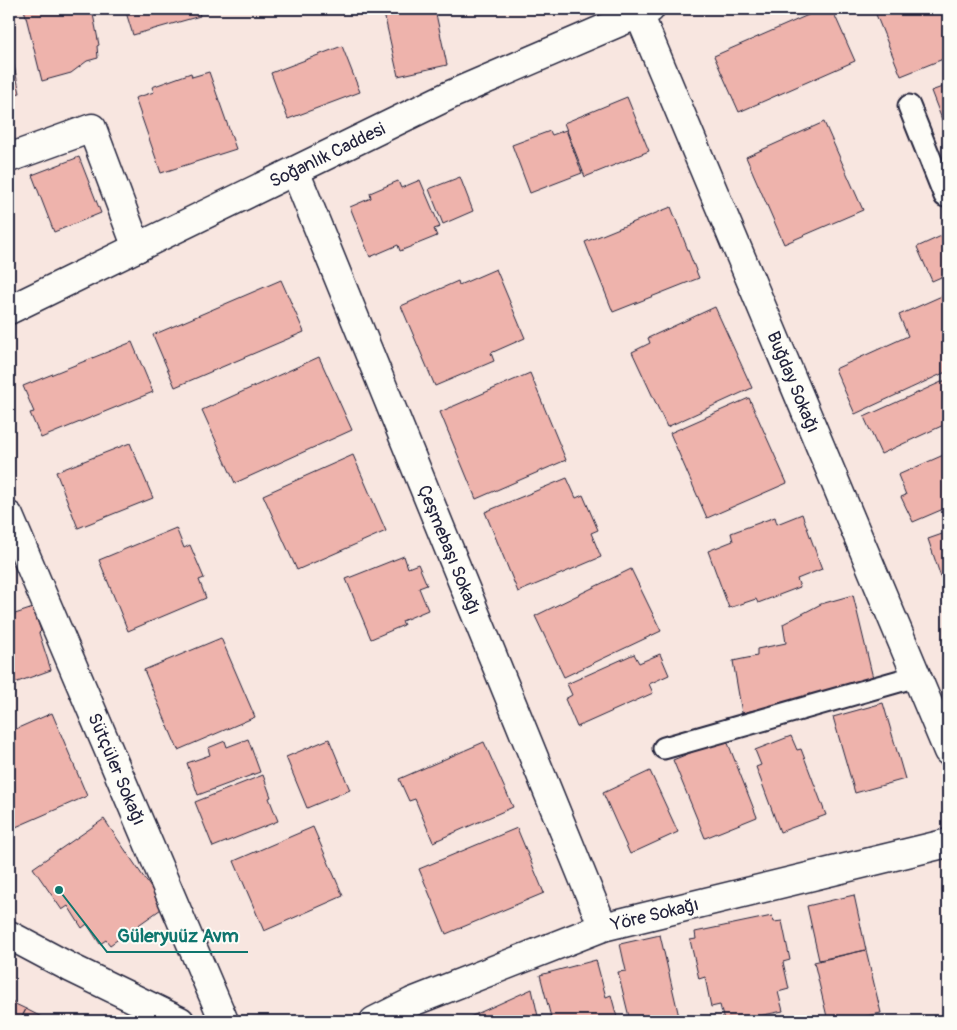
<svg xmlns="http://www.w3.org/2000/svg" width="957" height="1030" viewBox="0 0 957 1030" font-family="Pangolin,sans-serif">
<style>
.building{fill:#eeb3ac;stroke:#22223b}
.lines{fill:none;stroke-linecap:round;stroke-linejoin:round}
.service-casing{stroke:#22223b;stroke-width:25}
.minor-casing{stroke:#22223b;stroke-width:31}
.tertiary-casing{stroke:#22223b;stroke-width:31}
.service{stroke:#fdfcf7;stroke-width:21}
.minor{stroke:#fdfcf7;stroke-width:28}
.tertiary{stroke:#fdfcf7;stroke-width:28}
.labels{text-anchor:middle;stroke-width:4;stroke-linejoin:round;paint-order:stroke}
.street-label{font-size:18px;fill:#22223b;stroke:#fdfcf7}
.leader{fill:none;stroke:#0f766e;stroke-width:2}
.callout-dot{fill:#0f766e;stroke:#fdfcf7;stroke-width:2}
.callout-label{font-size:19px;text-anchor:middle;font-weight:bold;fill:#0f766e;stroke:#fdfcf7;stroke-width:4;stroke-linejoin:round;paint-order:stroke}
</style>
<rect width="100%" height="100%" fill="#f8e6e0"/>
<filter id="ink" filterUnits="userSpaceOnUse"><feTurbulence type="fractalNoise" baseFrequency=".02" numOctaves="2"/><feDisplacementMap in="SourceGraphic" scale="10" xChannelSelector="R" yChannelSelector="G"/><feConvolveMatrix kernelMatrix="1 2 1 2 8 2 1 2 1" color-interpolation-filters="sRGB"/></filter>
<g filter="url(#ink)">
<path class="building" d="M24,9H92L99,45L97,46L98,58L87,61L71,73L42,81Z
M125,9H198L200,16L133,35Z
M383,9H443V13L436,14L447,65L398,76Z
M822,9H832L855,61L739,112L714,56Z
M884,9H948V57L901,76L875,12Z
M9,43L20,93L9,95Z
M342,46L360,92L288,119L271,73Z
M209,72L236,149L161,173L135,98L154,92L152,87L191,73L192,77Z
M948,85V135L931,91Z
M627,97L649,151L585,177L564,123Z
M824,122L863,210L784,244L746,157Z
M566,130L582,173L530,193L512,145L550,131L552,135Z
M79,157L101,213L54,232L32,175Z
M460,177L473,211L443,224L429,189Z
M420,180L440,227L434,229L437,236L400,251L398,245L370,257L350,207L371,198L370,193L398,181L401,188Z
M671,207L699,278L613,312L585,242Z
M948,233V274L932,281L917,247Z
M496,269L525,338L491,353L494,361L435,386L401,306L458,281L459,285Z
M281,280L304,332L175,387L153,335Z
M944,295L948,305V371L855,414L835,369L908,336L899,315Z
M715,307L752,388L667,427L632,352L650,343L648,338Z
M132,342L153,392L41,438L30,413L34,412L23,386Z
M319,357L352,430L235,483L202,410Z
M530,373L566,460L476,499L440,412Z
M948,379V423L881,454L864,417Z
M749,398L787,483L707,518L670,433Z
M130,443L153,498L78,528L56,472Z
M948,453V497L946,498L948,507L913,522L901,497L906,495L898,475Z
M353,455L386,531L297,570L263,495Z
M567,478L576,498L583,495L598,530L591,533L601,557L518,592L485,512Z
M802,514L822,569L797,579L800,587L758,603L756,599L729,608L708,551L733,541L731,533L775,517L777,524Z
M176,528L184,548L190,545L204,578L199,580L206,598L128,631L99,560Z
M948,532V595H947L928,539Z
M404,556L408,568L418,564L427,585L419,588L428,610L402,621L404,625L371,639L346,579Z
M631,569L661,631L564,677L535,616Z
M853,595L873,678L842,690L742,713L733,661L757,656V649L786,643L783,624L821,604Z
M33,608L41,631L39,633L51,670L9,685V616Z
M221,638L255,717L178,750L144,670Z
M634,654L639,663L660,654L669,675L649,684L653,693L577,727L565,699L572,695L567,684Z
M883,703L905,779L855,793L833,717Z
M52,713L87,796L9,830V732Z
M791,736L797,750L801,749L826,815L780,832L756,767L761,765L755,750Z
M726,738L757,817L705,838L673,760Z
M248,739L260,772L198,795L187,763L210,755L208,748L225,741L227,747Z
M329,739L350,790L307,808L286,757Z
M484,742L513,807L433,842L415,799L409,801L399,779Z
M650,771L678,832L630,854L603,793Z
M263,775L271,797L269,798L278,821L213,847L195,802Z
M104,819L164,907L110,945L106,940L100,944L87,924L82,928L68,906L62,910L33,868Z
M313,827L343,896L264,931L234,861Z
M517,828L544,893L446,934L419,869Z
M854,895L866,950L819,960L807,906Z
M772,916L774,922L782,921L790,960L783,962L789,989L778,992L783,1011L735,1021H724L720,1005L711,1007L705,977L699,979L690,940L696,939L695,932Z
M660,935L680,1021H630L618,972L626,971L620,944Z
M866,950L881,1013L842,1021H828L814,962Z
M596,960L606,997L611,995L618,1021H552L540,975Z
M532,989L539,1021H461Z
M9,1001L26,1009L20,1021H9Z
M26,1009L49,1021H20Z"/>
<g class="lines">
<defs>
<path id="service" d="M909,106L945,196L948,195
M664,748L917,676"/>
<g id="minor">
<path id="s1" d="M639,14L948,751"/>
<path d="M9,158L92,128L137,248"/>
<path id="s2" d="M295,171L603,927"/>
<path id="s3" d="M9,516L224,1021"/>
<path id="s4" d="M374,1021L412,1002L603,927L948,843"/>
</g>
<g id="tertiary">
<path id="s5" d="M9,310L450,95L650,9"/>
<path d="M9,935L71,968L180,1021"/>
</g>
</defs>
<use href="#service" class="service-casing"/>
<use href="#minor" class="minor-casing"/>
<use href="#tertiary" class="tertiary-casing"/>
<use href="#service" class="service"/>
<use href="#minor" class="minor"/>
<use href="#tertiary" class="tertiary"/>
</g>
</g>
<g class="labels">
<g class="street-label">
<text dy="6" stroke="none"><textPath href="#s5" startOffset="354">Soğanlık Caddesi</textPath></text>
<text dy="6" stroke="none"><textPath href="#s1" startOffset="399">Buğday Sokağı</textPath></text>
<text dy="6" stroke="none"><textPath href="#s2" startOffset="409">Çeşmebaşı Sokağı</textPath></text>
<text dy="6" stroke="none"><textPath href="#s3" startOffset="275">Sütçüler Sokağı</textPath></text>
<text dy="6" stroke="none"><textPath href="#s4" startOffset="301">Yöre Sokağı</textPath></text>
</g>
</g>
<path class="leader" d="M59 890L107 952H248"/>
<circle class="callout-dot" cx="59" cy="890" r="5"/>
<g class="callout-label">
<text x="178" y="942">Güleryuüz Avm</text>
</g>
<rect width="957" height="1030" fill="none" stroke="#fdfcf7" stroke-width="30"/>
<rect x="15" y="15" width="927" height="1000" fill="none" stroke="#22223b" stroke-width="2" filter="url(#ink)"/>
</svg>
